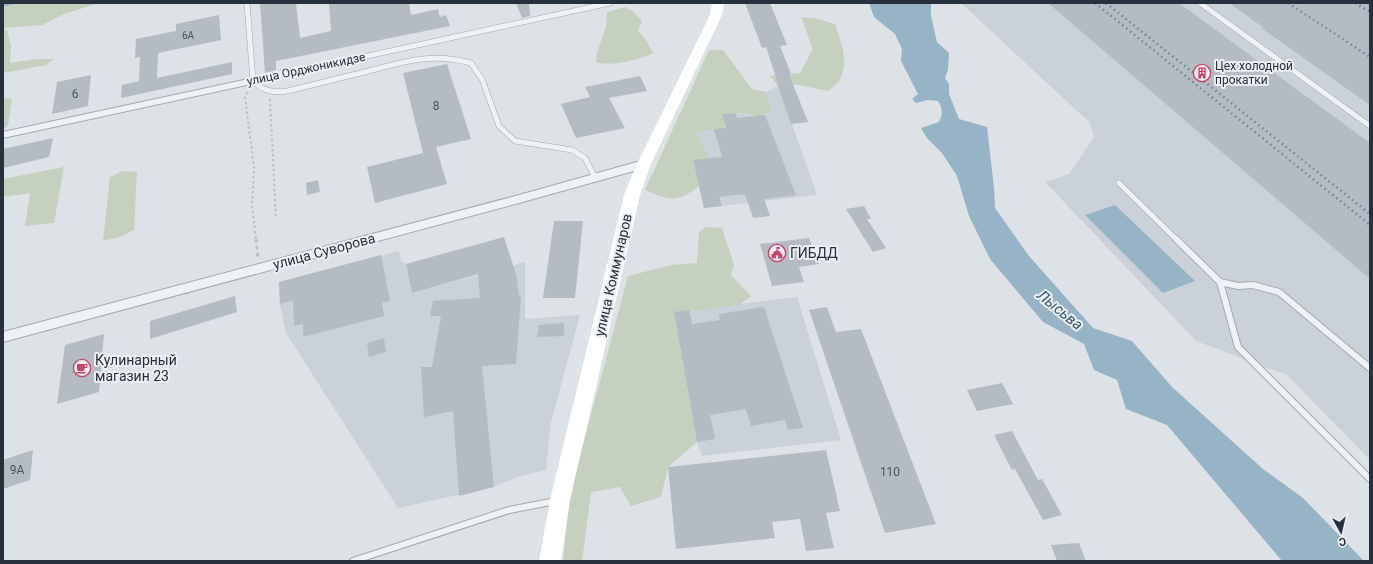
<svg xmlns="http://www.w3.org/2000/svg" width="1373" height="564" viewBox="0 0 1373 564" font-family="Roboto,sans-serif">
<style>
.built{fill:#cbd1d8}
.green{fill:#c5d0be}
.water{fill:#97b4c7}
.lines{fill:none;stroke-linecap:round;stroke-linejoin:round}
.stream{stroke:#97b4c7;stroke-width:3.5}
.building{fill:#b4bbc3}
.lane-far1-casing{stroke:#a2a9b0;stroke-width:6}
.lane-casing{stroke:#a2a9b0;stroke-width:8}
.street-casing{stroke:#a2a9b0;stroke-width:2}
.path-far1{stroke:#bbc0c5;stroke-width:2;stroke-dasharray:2.5 2.5;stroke-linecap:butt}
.path{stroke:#bbc0c5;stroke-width:3;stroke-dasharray:3.5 3.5;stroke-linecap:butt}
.lane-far1{stroke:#eff2f5;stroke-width:5}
.lane{stroke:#eff2f5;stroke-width:6}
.street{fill:#eff2f5;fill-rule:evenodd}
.secondary{fill:#fff;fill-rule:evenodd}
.rail{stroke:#768390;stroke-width:2.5;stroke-dasharray:1.5 3.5;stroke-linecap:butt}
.labels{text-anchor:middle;stroke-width:4;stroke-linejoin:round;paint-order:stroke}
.far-number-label{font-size:10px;fill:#4a545e}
.far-poi-label{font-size:12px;fill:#26313d;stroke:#ecf0f4;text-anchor:start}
.far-street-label{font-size:12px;fill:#26313d;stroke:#ecf0f4}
.number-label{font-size:12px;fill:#4a545e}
.street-label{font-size:14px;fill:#26313d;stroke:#ecf0f4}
.poi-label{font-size:14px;fill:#26313d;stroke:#ecf0f4;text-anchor:start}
.water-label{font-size:15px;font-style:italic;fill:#315570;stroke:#ecf0f4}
</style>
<rect width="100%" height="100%" fill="#dde2e6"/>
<path class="built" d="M961,3H1370V460L1287,375L1196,341L1045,182L1069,174L1094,137L1090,123Z
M793,84L808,122L792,124L817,195L704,208L693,160L696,132L726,128L722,114L736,113L752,116L771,109L766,92L778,86Z
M399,251L401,261L406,264L412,293L525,262V319L580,315L551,422L546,470L517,477L494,487L398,508L286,333L280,304L279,282Z
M797,297L841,440L702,456L697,442L674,312Z"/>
<path class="green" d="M3,3H99L64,14L42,25L3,28Z
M625,7L633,11L642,21L638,31L646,40L653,53C639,60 611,67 596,62L597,52L606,27L607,12Z
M801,17L818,19L835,24C841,42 849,62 840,79C838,84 832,87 829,91L793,84L778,86L770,76L800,73L813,49Z
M3,30H7L11,46L10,63L37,59H54L46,65L3,73Z
M709,50H723L752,89L766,92L771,109C758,121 750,113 735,113C731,113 727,114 722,114L726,128L696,132L710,159L693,161L699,186C675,204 671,200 645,190Z
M3,98L12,99L8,126L3,129Z
M64,167L54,223L25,226L30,193L3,197V179Z
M123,171L137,172L134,230L120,237L103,241L110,177Z
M706,227L722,228L734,264L731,275L751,296L739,305L674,313L697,442L668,467L661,497L631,506L620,487L591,492L582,561H563L570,494L628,276L671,265L697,263L699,232Z"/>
<path class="water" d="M869,3H931V16L937,42L949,53L948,69L945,78L949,84V94L959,119L987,127L994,188L995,208L1029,256L1093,328L1132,341L1172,387L1263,469L1303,498L1364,561H1282L1167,425L1126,409L1117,380L1094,370L1084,344L1043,322L990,259L969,216L957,176L942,153L927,138L921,128L939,122C943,114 943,109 938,101L928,100L916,103L912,99L918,94L901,61L902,49L895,34L874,17Z
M1115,205L1195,281L1163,293L1085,215Z"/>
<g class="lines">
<path class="stream" d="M3,5L11,3"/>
</g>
<path class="building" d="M260,3H296L300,38L331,31L329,3H409L411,15L438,9L440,17L446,15L450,26L276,61V70L265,73Z
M516,3H529L530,16L522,18Z
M745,3H770L787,45L780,46L791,74L789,75L808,122L791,124L778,86H779L766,47L762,48Z
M1048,3H1179L1370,143V279Z
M1229,3H1370V105L1261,28H1264Z
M219,15L221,40L158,53L157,78L232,62V74L121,98L122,85L139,81L140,57L135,58L136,39L176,31V24Z
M447,64L471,139L436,147L447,184L375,203L367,167L423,153L403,73Z
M91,75L88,106L52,114L57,82Z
M640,76L647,91L609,98L625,128L576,138L561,104L590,97L585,87Z
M736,113L737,118L765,115L796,195L764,199L770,216L753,218L745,194L719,197L722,206L704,208L693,160L722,157L714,129L726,128L722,114Z
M53,138L49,157L3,168V149Z
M318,180L320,192L307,195L306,183Z
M864,206L871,219H867L886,248L873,252L846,209Z
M554,221H583L575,298H543Z
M504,237L516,274L519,296H521L516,364L482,366L494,487L459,496L453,411L424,417L421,367H432L441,316H430L433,301L480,298L478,274L412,293L406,264Z
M809,238L819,264L799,267L804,282L772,286L760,244Z
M381,255L390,301L382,303L384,316L303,337V324L294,326L293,300L280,304L279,282Z
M235,296L237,312L150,339V321Z
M764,307L803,428L788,430L785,420L751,426L746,409L710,415L715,439L697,442L674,312L689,310L692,324L720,320L719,314Z
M827,307L836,332L861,329L936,524L885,533L809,310Z
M564,323V336L537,337L539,325Z
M104,334L99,392L57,404L65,345Z
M384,338L386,352L369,357L367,343Z
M1002,383L1013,404L977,411L967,390Z
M1012,431L1038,480L1042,479L1062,515L1043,520L1015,469L1012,470L994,435Z
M33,450L30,480L3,489V460Z
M826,450L840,511L826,513L834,548L806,551L800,519L772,522L775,538L676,549L668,467Z
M1079,543L1086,561H1057L1051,545Z"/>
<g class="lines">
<defs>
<path id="lane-far1" d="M247,3L253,81C264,91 272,93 287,91C313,85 339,78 365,72C403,62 432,52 471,63L482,79L499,126L515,141L572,150L585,158L595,177
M1200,3L1370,126
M253,81L610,3
M1119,183L1177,240"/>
<path id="lane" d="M1176,239L1220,282L1238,286L1253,285L1279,292L1370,368
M1220,282L1238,347L1370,479
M353,561L509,510L556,501"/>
<path id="street" d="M253,78L256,79L258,81L256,83L3,138V132Z
M644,160L648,161L649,164L648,167L519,203L3,342V332L519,195Z"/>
</defs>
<use href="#lane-far1" class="lane-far1-casing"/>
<use href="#lane" class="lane-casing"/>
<use href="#street" class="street-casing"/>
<path class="path-far1" d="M247,92L245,97L254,167L252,207L256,240
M270,99L276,219"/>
<path class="path" d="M256,239L258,258"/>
<use href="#lane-far1" class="lane-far1"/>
<use href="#lane" class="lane"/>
<use href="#street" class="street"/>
<path class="secondary" d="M712,3H724L722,15L651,164L640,195L570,500L561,561H539L550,500L624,195L637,164L710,15Z"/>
<path class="rail" d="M1095,3L1370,225
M1106,3L1370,214
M1288,3L1370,57
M1355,3L1370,12"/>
</g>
<defs>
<symbol id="building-ring" viewBox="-11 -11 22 22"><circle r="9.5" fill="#ecf0f4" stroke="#cc4166" stroke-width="1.5"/><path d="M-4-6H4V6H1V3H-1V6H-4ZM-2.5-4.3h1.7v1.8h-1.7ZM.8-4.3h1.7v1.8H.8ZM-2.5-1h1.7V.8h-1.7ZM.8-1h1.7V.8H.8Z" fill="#cc4166"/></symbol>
<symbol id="civic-ring" viewBox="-11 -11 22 22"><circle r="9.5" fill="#ecf0f4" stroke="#cc4166" stroke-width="1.5"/><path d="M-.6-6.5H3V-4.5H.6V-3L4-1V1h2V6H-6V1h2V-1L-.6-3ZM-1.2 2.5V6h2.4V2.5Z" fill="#cc4166"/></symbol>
<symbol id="cafe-ring" viewBox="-11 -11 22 22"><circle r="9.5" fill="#ecf0f4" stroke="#cc4166" stroke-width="1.5"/><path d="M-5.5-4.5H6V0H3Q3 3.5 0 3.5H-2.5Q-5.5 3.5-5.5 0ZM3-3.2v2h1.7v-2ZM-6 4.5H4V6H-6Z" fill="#cc4166"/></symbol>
</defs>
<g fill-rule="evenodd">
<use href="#building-ring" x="1192" y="63" width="20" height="20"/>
<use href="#civic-ring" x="767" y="243" width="20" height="20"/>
<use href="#cafe-ring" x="72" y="358" width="20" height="20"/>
</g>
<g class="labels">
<g class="far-number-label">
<text x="188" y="39">6А</text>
</g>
<g class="far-poi-label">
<text x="1215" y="70">Цех холодной<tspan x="1215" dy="14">прокатки</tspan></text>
</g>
<g class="far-street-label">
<text transform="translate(306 69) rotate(-12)" y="4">улица Орджоникидзе</text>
</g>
<g class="number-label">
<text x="75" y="98">6</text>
<text x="436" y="110">8</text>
<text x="17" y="474">9А</text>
<text x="890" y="476">110</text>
</g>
<g class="street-label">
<text transform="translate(324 251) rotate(-15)" y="5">улица Суворова</text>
<text transform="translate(613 275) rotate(-77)" y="5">улица Коммунаров</text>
</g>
<g class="poi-label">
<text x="790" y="258">ГИБДД</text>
<text x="95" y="365">Кулинарный<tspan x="95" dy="16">магазин 23</tspan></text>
</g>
<g class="water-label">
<text transform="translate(1060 310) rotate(39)" y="5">Лысьва</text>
</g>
</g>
<rect width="1373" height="564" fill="none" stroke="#26313d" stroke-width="8"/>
<g transform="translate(1341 532) rotate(172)" stroke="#ecf0f4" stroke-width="3" paint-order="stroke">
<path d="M0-3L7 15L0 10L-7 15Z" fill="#26313d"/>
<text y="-6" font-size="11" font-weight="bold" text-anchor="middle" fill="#26313d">С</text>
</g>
</svg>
